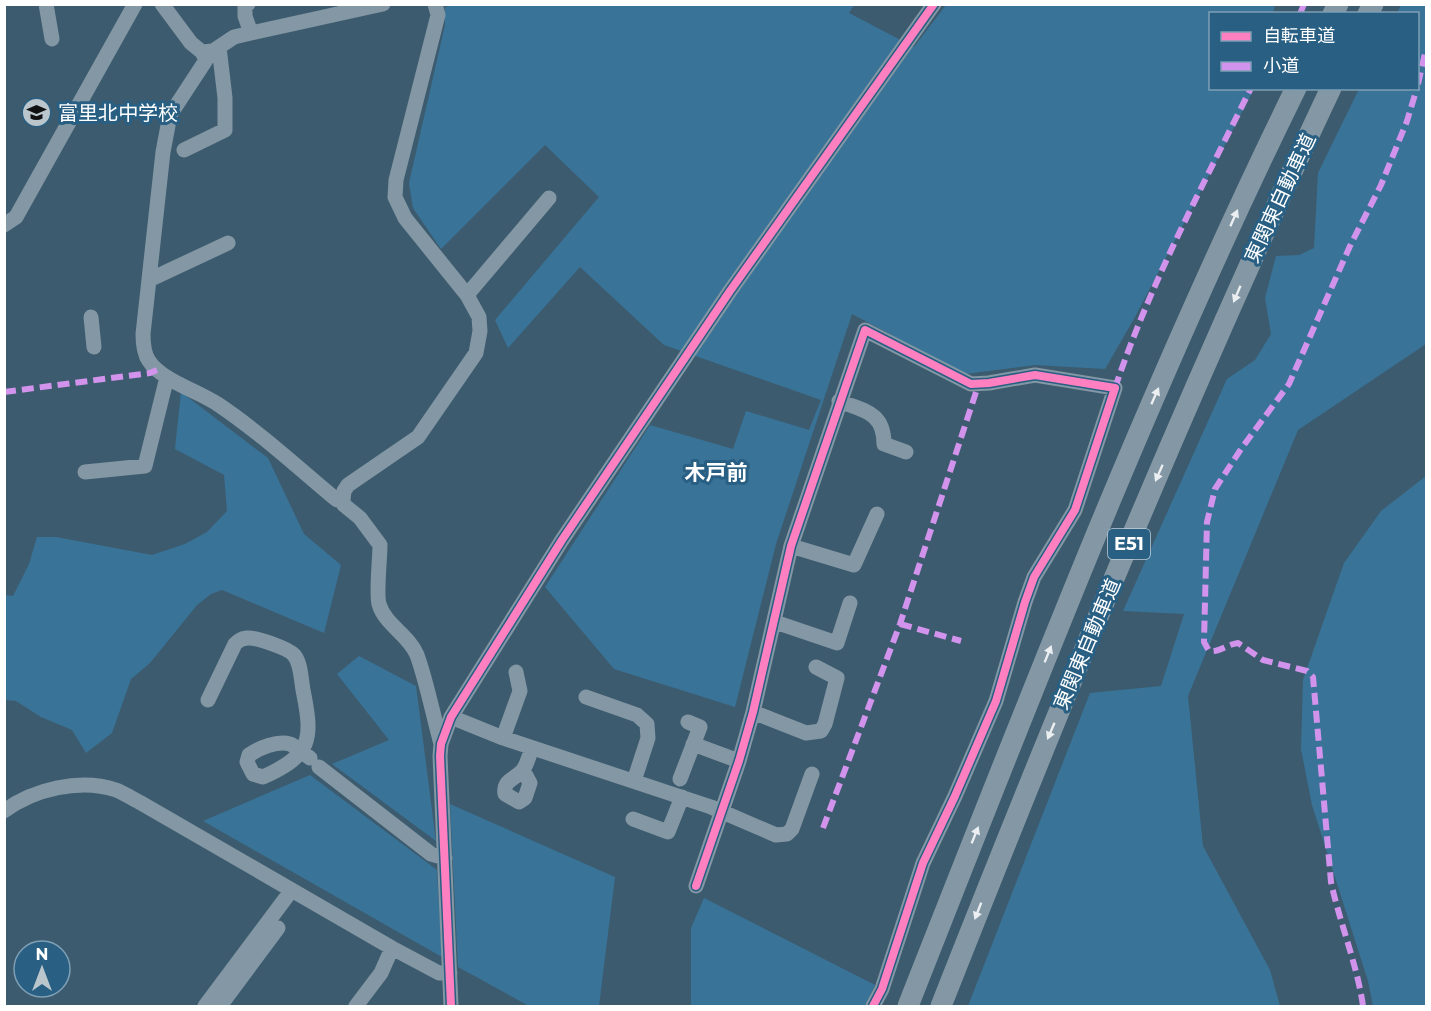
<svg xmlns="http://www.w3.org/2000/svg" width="1431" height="1011" viewBox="0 0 1431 1011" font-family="Montserrat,'Noto Sans JP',sans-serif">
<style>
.green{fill:#397498}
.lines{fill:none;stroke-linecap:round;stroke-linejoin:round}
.minor{stroke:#8397a4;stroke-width:15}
.highway{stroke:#8397a4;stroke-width:21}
.quiet{stroke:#d193ec;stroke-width:6;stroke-dasharray:12 6;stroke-linecap:butt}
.cycleway-casing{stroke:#285f83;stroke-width:11}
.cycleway{stroke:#ff80c0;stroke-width:8}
.oneway{fill:#eceff1}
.labels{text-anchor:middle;stroke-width:6;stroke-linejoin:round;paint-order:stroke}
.shield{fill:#285f83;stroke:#becfda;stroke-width:1.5}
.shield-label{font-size:18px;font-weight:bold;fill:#fff}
.poi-label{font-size:20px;fill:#fff;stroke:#285f83;text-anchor:start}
.street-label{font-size:20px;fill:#fff;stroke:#285f83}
.neighbourhood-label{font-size:21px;font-weight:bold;fill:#fff;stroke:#285f83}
</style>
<rect width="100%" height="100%" fill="#3d5b6e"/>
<path class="green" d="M453,5H854L849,13L914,47L946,5H1275L1273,13L1210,14V88L1254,89L1135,317L1105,369L1035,365L957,375L888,333L852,314L776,544L735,707L614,669L545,587L650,425L733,449L746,411L809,430L821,400L664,345L580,267L508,348L495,320L599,197L545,145L441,249L413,208L409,183L445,25V7Z
M1401,5H1426V344L1298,430L1188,696L1203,846L1270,970L1280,1006H968L1090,693L1161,686L1184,614L1123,611L1227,379L1255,360L1271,334L1265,298L1276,256L1299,255L1314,248L1318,173L1359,89L1418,88V14L1397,13Z
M181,392L268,458L304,534L341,565L324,633L222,590L211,594L197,605L150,663L131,679L112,733L86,753L72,730L41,717L16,701L5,700L4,595L13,596L29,564L37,537H56L152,555L185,544L207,532L227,511L224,475L175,449Z
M1426,476V1006H1373L1368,981L1312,805L1301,749L1303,680L1344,563L1381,511Z
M359,656L416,686L436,841L332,764L389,740L337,674Z
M310,775L437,870L442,957L203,821Z
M450,804L615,877L599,1006H529L458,967Z
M704,898L875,985L865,1006H691V928Z"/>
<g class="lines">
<path class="minor" d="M46,4L52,39
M162,4L191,43L202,52L213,51L234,37L251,33L383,4
M248,4L245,7V16L251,33
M435,4L438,15L396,180L395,197L405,218L467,295L479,317L480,331L476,353L418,437L348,485L344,491L343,500L344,505L360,518L380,545C380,558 376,594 379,604C385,625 409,635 417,655C427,683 433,715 441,744
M202,52L206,60L170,115L163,152L143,334C143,343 144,354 149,361C162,381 199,391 219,405C259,432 295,465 332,496L337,500H343
M184,150L225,130V98L219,47
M4,225L16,217L135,4
M149,280L228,243
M467,295L549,198
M91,317L94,347
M839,401C864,411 884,412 884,444L906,452
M85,472L145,466L167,377
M791,546L854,565L877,514
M775,622L837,643L850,603
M586,697L637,715L647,724L648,738L634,781
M208,700L235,644C239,640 241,639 247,638C255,637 288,648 294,655C301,663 301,679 303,690C313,739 312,755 263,777L253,774L247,762L249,755C259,748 278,740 290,744C297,747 304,754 310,758
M753,712L806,733L821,731L825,724L837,678L816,667
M451,717L503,738L711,807L776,835L787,834L792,829L812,774
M503,738L520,691L516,672
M693,744L739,761
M319,767L431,854L445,858
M523,770L530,783L525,798L519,802L505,794C503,780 514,780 522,771C527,766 529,755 532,748
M680,779L700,727L688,722
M4,811C34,789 80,778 116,790C124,793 133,799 141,803L392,948L439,973H450
M633,819L668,832L682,797
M696,886L739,761L753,712L791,546L865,330L971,384L989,383L1035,375L1115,388L1075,510L1034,577L1025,602L996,701L955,796L923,863L882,989L873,1006
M205,1006L291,891
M220,1006L278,928
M356,1006L381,973L392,948
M451,1006L440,756L441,744L451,717L562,540L730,291L934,4"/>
<path class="highway" d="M1333,14L1338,4
M1368,14L1373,4
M908,1006C1030,697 1149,387 1296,88
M941,1006C1063,697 1189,389 1331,88"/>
<path class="quiet" d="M1300,14L1304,4
M1418,84L1426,49
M1115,388C1150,284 1202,187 1251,88
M4,392L150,373L157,370
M900,624L961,641
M823,828L900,624L979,383
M1363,1006C1357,964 1340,924 1331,882L1313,677L1307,671L1263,660L1238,643C1225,645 1221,652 1209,651L1204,642L1207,522L1215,489L1241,449L1289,384L1350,246L1381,185L1407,121L1417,88"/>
<defs>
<path id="cycleway" d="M696,886L739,761L753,712L791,546L865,330L971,384L989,383L1035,375L1115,388L1075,510L1034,577L1025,602L996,701L955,796L923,863L882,989L873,1006
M451,1006L440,756L441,744L451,717L562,540L730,291L934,4"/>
</defs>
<use href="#cycleway" class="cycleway-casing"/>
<use href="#cycleway" class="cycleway"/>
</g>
<defs><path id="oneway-solid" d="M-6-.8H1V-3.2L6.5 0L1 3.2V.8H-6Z" transform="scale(1.5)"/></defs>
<g class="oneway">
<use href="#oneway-solid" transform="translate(1234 218) rotate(-66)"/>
<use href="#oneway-solid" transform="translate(1237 294) rotate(113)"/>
<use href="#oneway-solid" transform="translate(1155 396) rotate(-66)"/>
<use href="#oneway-solid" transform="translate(1159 473) rotate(114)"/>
<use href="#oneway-solid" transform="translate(1048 654) rotate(-68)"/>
<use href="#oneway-solid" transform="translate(1051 731) rotate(113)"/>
<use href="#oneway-solid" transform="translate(975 835) rotate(-68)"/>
<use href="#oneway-solid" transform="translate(978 911) rotate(111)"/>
</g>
<defs>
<symbol id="school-disc" viewBox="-11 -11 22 22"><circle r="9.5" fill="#bbc6cc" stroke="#285f83"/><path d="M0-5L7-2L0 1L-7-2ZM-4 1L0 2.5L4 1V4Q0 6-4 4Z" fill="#111"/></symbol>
</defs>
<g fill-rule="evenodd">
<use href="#school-disc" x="20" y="96" width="33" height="33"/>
</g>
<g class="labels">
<rect class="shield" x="1108" y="529" width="42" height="30" rx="4.5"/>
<g class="shield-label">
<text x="1129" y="550">E51</text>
</g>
<g class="poi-label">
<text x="58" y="120">富里北中学校</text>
</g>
<g class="street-label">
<text transform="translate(1280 198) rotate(-65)" y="7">東関東自動車道</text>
<text transform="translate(1087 644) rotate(-67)" y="7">東関東自動車道</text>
</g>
<g class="neighbourhood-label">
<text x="716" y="480">木戸前</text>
</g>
</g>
<rect width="1431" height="1011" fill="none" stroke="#ffffff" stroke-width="12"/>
<rect x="1209" y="12" width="210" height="78" fill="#285f83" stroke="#7e9fb5" stroke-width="1.5"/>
<rect x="1221" y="32" width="30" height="9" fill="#ff80c0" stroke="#7e9fb5" stroke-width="1.5"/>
<text x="1263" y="42" font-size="18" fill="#ffffff">自転車道</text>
<rect x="1221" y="62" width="30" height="9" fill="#d193ec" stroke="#7e9fb5" stroke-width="1.5"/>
<text x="1263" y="72" font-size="18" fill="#ffffff">小道</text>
<g transform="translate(42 969)"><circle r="28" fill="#285f83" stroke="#7e9fb5" stroke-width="1.5"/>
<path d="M0-4.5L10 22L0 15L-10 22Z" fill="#bbc6cc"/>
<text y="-9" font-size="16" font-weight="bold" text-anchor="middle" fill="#ffffff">N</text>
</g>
</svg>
